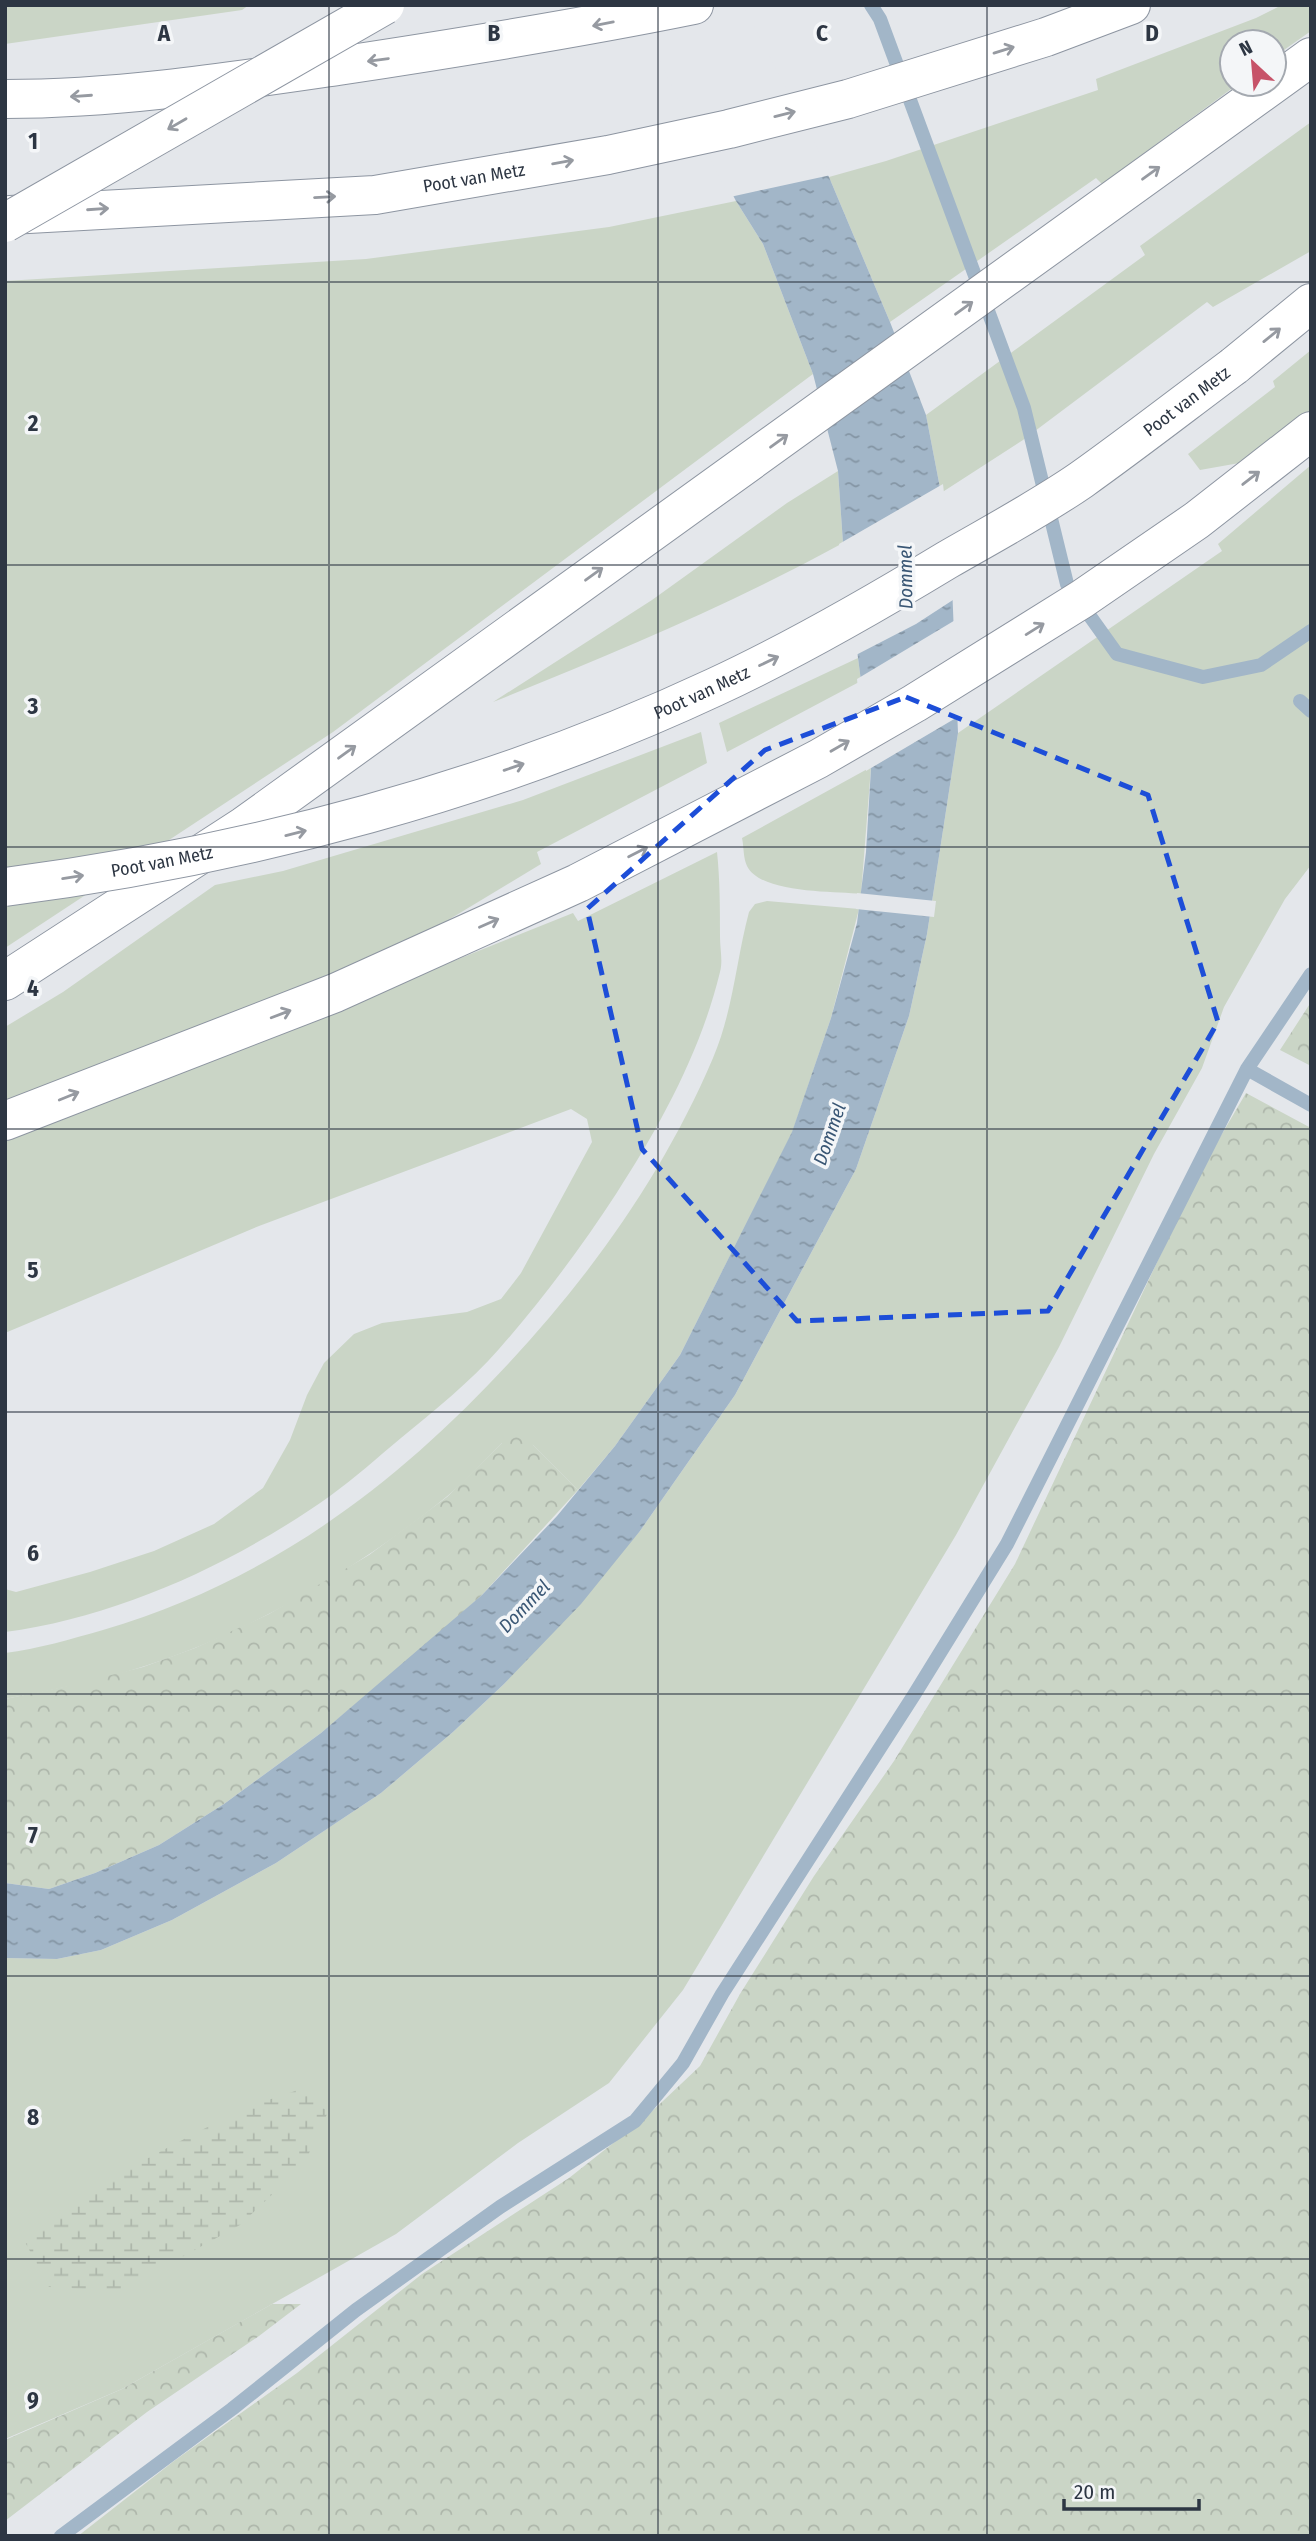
<svg xmlns="http://www.w3.org/2000/svg" width="1316" height="2541" viewBox="0 0 1316 2541" font-family="'Fira Sans Condensed',sans-serif">
<style>
.grass{fill:#cad5c6}
.forest{fill:url(#forest-crowns)}
.wetland{fill:url(#wetland-marsh)}
.water{fill:url(#water-ripples)}
.pier{fill:#e4e7eb}
.lines{fill:none;stroke-linecap:round;stroke-linejoin:round}
.stream{stroke:#a2b6c8;stroke-width:14}
.highway-casing{stroke:#8d95a1;stroke-width:40}
.highway{stroke:#fff;stroke-width:38}
.highway-bridge-casing{stroke:#8d95a1;stroke-width:40;stroke-linecap:butt}
.highway-bridge{stroke:#fff;stroke-width:38}
.oneway{stroke:#969aa1}
.marked{fill:none;stroke:#1d4ed8;stroke-width:5;stroke-dasharray:14 9;stroke-linejoin:round}
.grid{fill:none;stroke:#2d3643;stroke-width:2;stroke-opacity:0.55}
.labels{text-anchor:middle;stroke-width:7;stroke-linejoin:round;paint-order:stroke}
.street-label{font-size:18px;fill:#2d3643;stroke:#f4f6f8}
.water-label{font-size:19px;font-style:italic;fill:#395674;stroke:#f4f6f8}
.grid-label{font-size:23px;text-anchor:middle;font-weight:bold;fill:#2d3643;stroke:#f4f6f8;stroke-width:7;stroke-linejoin:round;paint-order:stroke}
</style>
<defs>
<pattern id="forest-crowns" width="20" height="18" patternUnits="userSpaceOnUse" patternTransform="scale(1.75)"><rect width="20" height="18" fill="#cad5c6"/><path d="M2 6a3 3 0 1 1 6 0M12 15a3 3 0 1 1 6 0" fill="none" stroke="#aeb7ab"/></pattern>
<pattern id="wetland-marsh" width="20" height="14" patternUnits="userSpaceOnUse" patternTransform="scale(1.75)"><rect width="20" height="14" fill="#cad5c6"/><path d="M1 5h8M5 5V1M11 12h8M15 12V8" fill="none" stroke="#aeb7ab"/></pattern>
<pattern id="water-ripples" width="26" height="14" patternUnits="userSpaceOnUse" patternTransform="scale(1.75)"><rect width="26" height="14" fill="#a2b6c8"/><path d="M2 4q2-2 4 0t4 0M15 11q2-2 4 0t4 0" fill="none" stroke="#8495a4"/></pattern>
</defs>
<rect width="100%" height="100%" fill="#e4e7eb"/>
<path class="grass" d="M5,5H249L242,10L5,44Z
M1282,5H1311V31L1274,57V42H1232V84H1238L1102,184L1096,178L890,322L829,177L886,161L1098,90L1096,79L1256,18Z
M1311,122V251L1213,307L1207,302L1023,440L941,493L926,415L1145,255L1140,246Z
M736,201L763,244L813,374L333,732L5,948V281L366,259L609,227Z
M1311,350V420L1245,462L1200,470L1188,454L1275,387L1273,381Z
M1311,465V865L1285,899L1224,1007L1202,1068L1154,1154L1059,1347L956,1535L683,1990L609,2083L518,2143L396,2234L122,2389L5,2439V1958L57,1959L101,1950L172,1920L276,1863L381,1793L453,1732L504,1684L640,1531L735,1395L856,1169L909,1016L927,934L958,733L1222,551L1218,544Z
M838,471L843,543C730,605 612,654 493,702L652,600L787,503Z
M858,658L861,681L727,752L719,723Z
M701,732L707,763L537,852L541,864L430,931L326,977L5,1109V1027L63,992L215,885L283,871L523,800Z
M871,767L861,894C833,891 761,894 747,866C743,858 744,847 742,838Z
M717,852C720,880 720,909 720,937C720,949 723,961 720,972C701,1051 660,1126 616,1194C580,1249 542,1300 499,1349C470,1382 435,1410 401,1438C378,1457 355,1478 330,1496C237,1562 119,1617 5,1632V1589L16,1592L90,1572L154,1551L214,1524L263,1488L290,1440L307,1395L324,1363L354,1334L382,1323L467,1312L501,1299L521,1273L592,1142L587,1119L571,1109L259,1226L5,1333V1141L573,913L578,921Z
M767,901L859,909L831,1018L792,1133L680,1355L615,1446L578,1490L533,1445L502,1443C483,1461 465,1482 445,1498C356,1570 253,1631 145,1666C100,1681 52,1690 5,1699V1653C38,1649 71,1639 103,1630C267,1582 394,1487 509,1363C592,1274 665,1171 713,1058C733,1011 736,961 749,912L755,904Z"/>
<path class="forest" d="M1311,1002V1066L1280,1050Z
M1246,1093L1311,1128V2536H78L174,2461L297,2373L422,2274L569,2178L645,2118L700,2066L740,1994L814,1876L894,1761L1015,1564L1199,1173Z
M520,1435L533,1445L578,1490L482,1595L418,1652L321,1733L224,1804L159,1845L95,1873L49,1889L5,1883V1699L63,1687L143,1667L195,1648L269,1614L369,1555L447,1497L502,1443Z
M272,2304H301L259,2336L147,2412L5,2521V2440L122,2389Z"/>
<path class="wetland" d="M301,2089L328,2112L304,2164L240,2225L120,2291L49,2287L24,2240L142,2161L244,2108Z"/>
<path class="water" d="M739,5L829,177L890,322L926,415L941,493L952,585L958,733L927,934L909,1016L856,1169L735,1395L640,1531L581,1604L504,1684L453,1732L381,1793L276,1863L172,1920L101,1950L57,1959L5,1958V1883L49,1889L95,1873L159,1845L224,1804L321,1733L482,1595L557,1516L615,1446L680,1355L792,1132L831,1018L857,923L866,852L871,768L869,769L861,681L843,543L838,471L813,374L763,244L736,201L677,89Z"/>
<path class="pier" d="M634,5H743L831,175L730,197L674,91Z
M943,484L956,598L916,624L854,656L839,544Z
M957,619L961,715L866,771L857,679Z
M857,893L936,901L934,917L856,909Z"/>
<g class="lines">
<path class="stream" d="M871,5L880,19L1024,408L1067,584L1117,654L1203,677L1261,665L1311,631
M1300,701L1311,711
M1247,1069L1311,1105
M61,2536L232,2409L356,2310L500,2207L635,2121L683,2063L722,1994L914,1695L1007,1544L1247,1069L1311,974"/>
<defs>
<g id="highway">
<path d="M5,99C117,99 228,82 338,66C457,48 576,29 694,5"/>
<path id="s1" d="M10,215L375,195L608,155L729,129L848,99L1046,37L1131,5"/>
<path d="M1234,366L1311,303"/>
<path d="M5,981L244,826L1311,57"/>
<path d="M5,1121L335,993L578,883L818,759L915,703L1082,599L1197,520L1311,431"/>
</g>
</defs>
<use href="#highway" class="highway-casing"/>
<use href="#highway" class="highway"/>
<defs>
<g id="highway-bridge">
<path d="M5,223L385,5"/>
<path id="s2" d="M5,887C246,856 495,790 715,687C795,650 871,606 947,560C992,534 1039,509 1081,480C1133,443 1183,404 1234,366"/>
</g>
</defs>
<use href="#highway-bridge" class="highway-bridge-casing"/>
<use href="#highway-bridge" class="highway-bridge"/>
</g>
<defs><path id="oneway-shaft" d="M-6 0H5M1.5-3L5.5 0L1.5 3" fill="none" stroke-width="1.6" stroke-linecap="round" stroke-linejoin="round" transform="scale(1.75)"/></defs>
<g class="oneway">
<use href="#oneway-shaft" transform="translate(603 24) rotate(169)"/>
<use href="#oneway-shaft" transform="translate(1004 50) rotate(-17)"/>
<use href="#oneway-shaft" transform="translate(378 60) rotate(172)"/>
<use href="#oneway-shaft" transform="translate(81 96) rotate(176)"/>
<use href="#oneway-shaft" transform="translate(785 114) rotate(-14)"/>
<use href="#oneway-shaft" transform="translate(177 124) rotate(150)"/>
<use href="#oneway-shaft" transform="translate(563 162) rotate(-10)"/>
<use href="#oneway-shaft" transform="translate(1151 173) rotate(-36)"/>
<use href="#oneway-shaft" transform="translate(325 197) rotate(-3)"/>
<use href="#oneway-shaft" transform="translate(98 209) rotate(-4)"/>
<use href="#oneway-shaft" transform="translate(964 308) rotate(-36)"/>
<use href="#oneway-shaft" transform="translate(1272 335) rotate(-39)"/>
<use href="#oneway-shaft" transform="translate(779 441) rotate(-36)"/>
<use href="#oneway-shaft" transform="translate(1251 478) rotate(-38)"/>
<use href="#oneway-shaft" transform="translate(594 574) rotate(-36)"/>
<use href="#oneway-shaft" transform="translate(1035 629) rotate(-32)"/>
<use href="#oneway-shaft" transform="translate(769 661) rotate(-26)"/>
<use href="#oneway-shaft" transform="translate(840 746) rotate(-30)"/>
<use href="#oneway-shaft" transform="translate(347 752) rotate(-36)"/>
<use href="#oneway-shaft" transform="translate(514 767) rotate(-19)"/>
<use href="#oneway-shaft" transform="translate(296 833) rotate(-14)"/>
<use href="#oneway-shaft" transform="translate(638 852) rotate(-27)"/>
<use href="#oneway-shaft" transform="translate(73 877) rotate(-9)"/>
<use href="#oneway-shaft" transform="translate(489 923) rotate(-24)"/>
<use href="#oneway-shaft" transform="translate(281 1014) rotate(-21)"/>
<use href="#oneway-shaft" transform="translate(69 1096) rotate(-22)"/>
</g>
<path class="marked" d="M906,697L1148,795L1218,1022L1048,1311L797,1321L642,1149L587,909L765,750Z"/>
<path class="grid" d="M329,5V2536M658,5V2536M987,5V2536M5,282H1311M5,565H1311M5,847H1311M5,1129H1311M5,1412H1311M5,1694H1311M5,1976H1311M5,2259H1311"/>
<g class="labels">
<g class="street-label">
<text dy="6" stroke="none"><textPath href="#s1" startOffset="466">Poot van Metz</textPath></text>
<text dy="6" stroke="none"><textPath href="#s2" startOffset="1293">Poot van Metz</textPath></text>
<text dy="6" stroke="none"><textPath href="#s2" startOffset="726">Poot van Metz</textPath></text>
<text dy="6" stroke="none"><textPath href="#s2" startOffset="159">Poot van Metz</textPath></text>
</g>
<g class="water-label">
<text transform="translate(905 577) rotate(-91)" y="7">Dommel</text>
<text transform="translate(829 1134) rotate(-71)" y="7">Dommel</text>
<text transform="translate(524 1606) rotate(-46)" y="7">Dommel</text>
</g>
</g>
<g class="grid-label">
<text x="164" y="41">A</text>
<text x="494" y="41">B</text>
<text x="822" y="41">C</text>
<text x="1152" y="41">D</text>
<text x="33" y="149">1</text>
<text x="33" y="431">2</text>
<text x="33" y="714">3</text>
<text x="33" y="996">4</text>
<text x="33" y="1278">5</text>
<text x="33" y="1561">6</text>
<text x="33" y="1843">7</text>
<text x="33" y="2125">8</text>
<text x="33" y="2408">9</text>
</g>
<rect width="1316" height="2541" fill="none" stroke="#2d3643" stroke-width="14"/>
<g transform="translate(1253 63) rotate(334)"><circle r="33" fill="#f4f6f8" stroke="#a4a9b0" stroke-width="2"/>
<path d="M0-5L12 26L0 18L-12 26Z" fill="#c75369"/>
<text y="-10" font-size="19" font-weight="bold" text-anchor="middle" fill="#2d3643">N</text>
</g>
<path d="M1064 2499v10h135v-10" fill="none" stroke="#2d3643" stroke-width="3.5"/>
<text x="1074" y="2499" font-size="21" fill="#2d3643" stroke="#f4f6f8" stroke-width="5" paint-order="stroke">20 m</text>
</svg>
